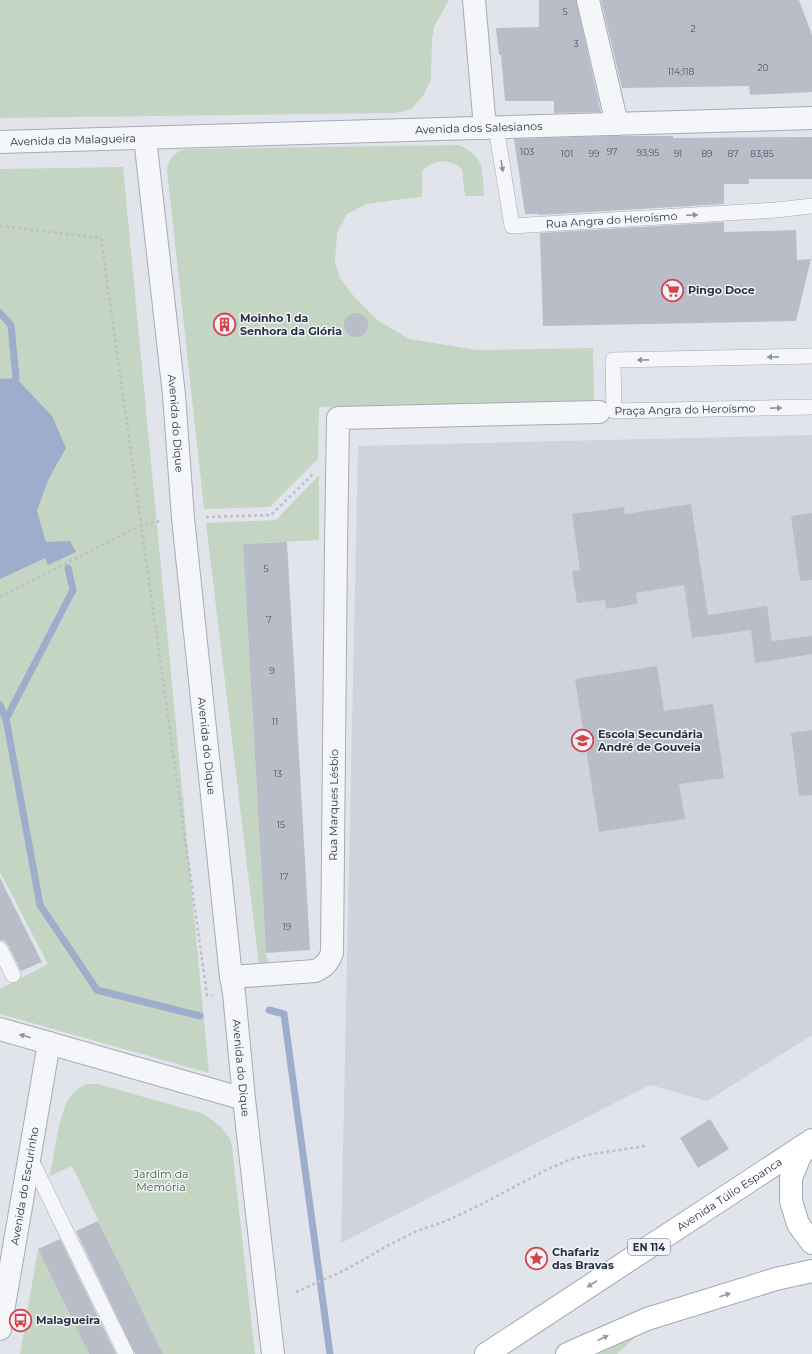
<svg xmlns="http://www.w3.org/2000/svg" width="812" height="1354" viewBox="0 0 812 1354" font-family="Montserrat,sans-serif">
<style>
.built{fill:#d0d3dd}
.green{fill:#c5d5c3}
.water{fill:#9caecb}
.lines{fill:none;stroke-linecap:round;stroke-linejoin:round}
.stream{stroke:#9caecb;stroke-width:7}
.building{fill:#b9bdc8}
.service-casing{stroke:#a7aab5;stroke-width:16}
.pedestrian-casing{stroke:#a7aab5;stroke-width:24}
.minor-casing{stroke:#a7aab5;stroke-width:24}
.primary-casing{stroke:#a1a7b7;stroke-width:24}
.path{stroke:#bcbfc6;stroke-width:2.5;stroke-dasharray:3 3;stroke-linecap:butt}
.service{stroke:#f5f6f9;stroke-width:15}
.pedestrian{stroke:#f5f6f9;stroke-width:22}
.minor{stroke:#f5f6f9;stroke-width:22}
.primary{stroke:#fff;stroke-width:22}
.oneway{fill:#8f939e}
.oneway2{fill:#9498a1}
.labels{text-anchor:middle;stroke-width:3;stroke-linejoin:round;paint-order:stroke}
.number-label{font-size:9px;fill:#4d5364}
.shield{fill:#f1f3f8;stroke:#656a79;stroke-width:1}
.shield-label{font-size:10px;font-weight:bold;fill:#293043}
.street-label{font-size:11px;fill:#293043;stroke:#f1f3f8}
.poi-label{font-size:11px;font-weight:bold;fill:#293043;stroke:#f1f3f8;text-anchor:start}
.park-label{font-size:11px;fill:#3a5f36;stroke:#f1f3f8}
</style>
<rect width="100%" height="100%" fill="#e2e4eb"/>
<path class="built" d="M812,435V1035L707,1101L650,1085L341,1243L358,446Z"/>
<path class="green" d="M0,0H449L434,27L432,40L431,80L423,96L411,109L396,113L0,118Z
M459,145C486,158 482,169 484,196H465L462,169C447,158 436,159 422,171V197L403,199L367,204L347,214L337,233L335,263L340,278L352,294L377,320L409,339L478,350L593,348L594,403L319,407L318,459L270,507L204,509L167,170C169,158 174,153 185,149Z
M123,167L209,1073L0,1014V989L48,964L0,872V169Z
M319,475V540L243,544L266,953L269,965L259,966L206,523L276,520Z
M88,1084H98L204,1114L221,1127L230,1139L232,1147L255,1354H163L72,1166L50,1176C54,1156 58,1120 67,1102C71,1093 79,1087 88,1084Z
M38,1249L89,1354H20Z
M642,1331L617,1354H594Z"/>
<path class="water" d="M16,378L52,416L66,448L48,480L37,511L46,542L70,541L76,552L48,565L45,558L0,579V379Z"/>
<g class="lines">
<path class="stream" d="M0,313L11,325L16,378L13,388
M0,705L6,719L40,905L97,990L200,1016
M6,719L73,590L68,568
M269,1010L284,1014L330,1354"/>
</g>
<path class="building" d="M539,0H576L601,112L554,113V101H505L501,55H499L496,28L539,27Z
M601,0H799L812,35V92L750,95L749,86L622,88Z
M612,136H673V138L812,137V179H749V184H724V204L539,215V214H525L514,139Z
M724,222V232L796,230L797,260L811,259L796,321L543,326L540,233Z
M213 324a12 12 0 1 1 24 0a12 12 0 1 1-24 0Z
M344 325a12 12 0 1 1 24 0a12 12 0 1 1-24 0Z
M691,504L708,615L767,606L772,641L812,636V654L755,663L751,630L692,638L684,585L636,593L637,604L606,609L605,600L577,603L572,571L580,570L572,514L624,507L625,514Z
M812,513V580L800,581L791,516Z
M287,542L310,950L266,953L243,544Z
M657,666L664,711L713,704L724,778L679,784L685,819L599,832L575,679Z
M812,730V795L799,796L791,733Z
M0,878L42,962L21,971L8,945L5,941L0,940Z
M710,1119L729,1149L698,1168L680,1138Z
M98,1221L121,1267L163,1354H135L76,1231Z
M60,1239L116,1354H89L38,1249Z"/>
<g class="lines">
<defs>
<g id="service">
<path id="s1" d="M496,127L512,226L776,210L812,206"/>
<path id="s2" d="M812,356L613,360L614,411L812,407"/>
<path d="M0,949L13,975"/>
<path d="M30,1158L126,1354"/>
</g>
<path id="pedestrian" d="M336,546L338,418L599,412"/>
<g id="minor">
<path d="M474,0L485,128"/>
<path d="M588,0L617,124"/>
<path id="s3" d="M145,138L174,395L183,518L231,977L234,993L244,1099L273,1354"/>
<path id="s4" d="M0,142L812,118"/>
<path id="s5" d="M231,977L315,971C324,967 328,963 332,953L336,546"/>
<path d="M0,1029L244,1099"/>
<path id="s6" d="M0,1329L49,1043"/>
</g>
<g id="primary">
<path d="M810,1144L800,1156L791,1178V1201L798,1224L812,1243"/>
<path id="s7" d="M486,1354L812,1140"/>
<path d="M567,1354L647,1319L776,1279L812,1271"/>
</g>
</defs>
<use href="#service" class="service-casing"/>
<use href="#pedestrian" class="pedestrian-casing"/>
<use href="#minor" class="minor-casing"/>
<use href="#primary" class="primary-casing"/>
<path class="path" d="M0,226L101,238L207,995H212
M206,517L271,515L314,473
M0,597L142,525L160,521
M296,1292L345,1270L389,1245L417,1231L446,1221L480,1205L546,1170L569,1160L587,1155L645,1146"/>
<use href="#service" class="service"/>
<use href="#pedestrian" class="pedestrian"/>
<use href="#minor" class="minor"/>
<use href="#primary" class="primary"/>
</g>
<defs><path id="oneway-solid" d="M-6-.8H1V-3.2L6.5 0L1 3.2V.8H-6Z"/></defs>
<g class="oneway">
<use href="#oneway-solid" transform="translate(502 166) rotate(81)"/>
<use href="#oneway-solid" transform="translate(692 215) rotate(-3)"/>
<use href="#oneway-solid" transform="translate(773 357) rotate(179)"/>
<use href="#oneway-solid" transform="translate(643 360) rotate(179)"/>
<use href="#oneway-solid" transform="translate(776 408) rotate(-1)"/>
<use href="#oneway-solid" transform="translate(25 1036) rotate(-164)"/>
</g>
<g class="oneway2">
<use href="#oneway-solid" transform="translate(592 1284) rotate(147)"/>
<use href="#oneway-solid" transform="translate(725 1295) rotate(-17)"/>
<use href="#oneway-solid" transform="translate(603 1338) rotate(-24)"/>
</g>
<defs>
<symbol id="supermarket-ring" viewBox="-11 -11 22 22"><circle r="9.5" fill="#f1f3f8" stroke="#d2454b" stroke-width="1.5"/><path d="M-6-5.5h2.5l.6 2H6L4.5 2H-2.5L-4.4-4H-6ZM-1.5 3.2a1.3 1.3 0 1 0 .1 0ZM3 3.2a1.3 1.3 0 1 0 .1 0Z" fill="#d2454b"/></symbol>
<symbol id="building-ring" viewBox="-11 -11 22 22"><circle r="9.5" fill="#f1f3f8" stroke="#d2454b" stroke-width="1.5"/><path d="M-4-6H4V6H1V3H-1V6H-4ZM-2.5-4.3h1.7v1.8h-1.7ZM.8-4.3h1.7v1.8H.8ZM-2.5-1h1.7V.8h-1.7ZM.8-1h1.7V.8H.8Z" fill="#d2454b"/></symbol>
<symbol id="school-ring" viewBox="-11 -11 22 22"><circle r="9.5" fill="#f1f3f8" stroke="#d2454b" stroke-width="1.5"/><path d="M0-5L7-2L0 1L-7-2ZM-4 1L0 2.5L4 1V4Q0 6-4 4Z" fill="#d2454b"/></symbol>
<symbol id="sight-ring" viewBox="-11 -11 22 22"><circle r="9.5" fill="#f1f3f8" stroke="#d2454b" stroke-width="1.5"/><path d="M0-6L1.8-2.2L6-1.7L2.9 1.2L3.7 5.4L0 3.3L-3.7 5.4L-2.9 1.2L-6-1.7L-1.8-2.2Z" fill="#d2454b"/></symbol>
<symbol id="bus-ring" viewBox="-11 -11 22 22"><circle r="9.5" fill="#f1f3f8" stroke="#d2454b" stroke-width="1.5"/><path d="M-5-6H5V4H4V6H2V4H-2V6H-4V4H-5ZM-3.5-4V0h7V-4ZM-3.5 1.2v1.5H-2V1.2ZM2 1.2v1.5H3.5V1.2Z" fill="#d2454b"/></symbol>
</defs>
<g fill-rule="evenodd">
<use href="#supermarket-ring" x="660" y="278" width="25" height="25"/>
<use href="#building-ring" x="212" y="312" width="25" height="25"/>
<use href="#school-ring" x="570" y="728" width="25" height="25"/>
<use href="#sight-ring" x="524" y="1246" width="25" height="25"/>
<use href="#bus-ring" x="8" y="1308" width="25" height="25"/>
</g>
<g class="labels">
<g class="number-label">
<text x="565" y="15">5</text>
<text x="693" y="32">2</text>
<text x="576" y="47">3</text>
<text x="763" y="71">20</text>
<text x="681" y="75">114;118</text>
<text x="527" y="155">103</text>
<text x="612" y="155">97</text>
<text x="648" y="156">93;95</text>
<text x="567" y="157">101</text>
<text x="594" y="157">99</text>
<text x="678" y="157">91</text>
<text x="707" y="157">89</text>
<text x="733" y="157">87</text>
<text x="762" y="157">83;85</text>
<text x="266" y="572">5</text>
<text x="269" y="623">7</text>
<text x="272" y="674">9</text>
<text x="275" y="725">11</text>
<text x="278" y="777">13</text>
<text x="281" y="828">15</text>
<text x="284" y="880">17</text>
<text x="287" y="930">19</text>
</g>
<rect class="shield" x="628" y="1239" width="42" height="16" rx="3"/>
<g class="shield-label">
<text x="649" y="1251">EN 114</text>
</g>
<g class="street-label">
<text dy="4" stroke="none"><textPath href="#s4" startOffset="479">Avenida dos Salesianos</textPath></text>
<text dy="4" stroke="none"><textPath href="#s4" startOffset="73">Avenida da Malagueira</textPath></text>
<text dy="4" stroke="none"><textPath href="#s1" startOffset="200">Rua Angra do Heroísmo</textPath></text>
<text dy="4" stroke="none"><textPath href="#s2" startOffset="321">Praça Angra do Heroísmo</textPath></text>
<text dy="4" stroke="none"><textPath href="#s3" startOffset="287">Avenida do Dique</textPath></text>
<text dy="4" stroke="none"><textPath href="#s3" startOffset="611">Avenida do Dique</textPath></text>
<text dy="4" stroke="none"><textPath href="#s5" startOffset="258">Rua Marques Lésbio</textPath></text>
<text dy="4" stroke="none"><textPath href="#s3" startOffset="935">Avenida do Dique</textPath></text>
<text dy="4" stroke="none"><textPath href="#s6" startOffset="145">Avenida do Escurinho</textPath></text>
<text dy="4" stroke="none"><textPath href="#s7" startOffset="291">Avenida Túlio Espanca</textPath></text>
</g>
<g class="poi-label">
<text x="688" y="294">Pingo Doce</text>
<text x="240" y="322">Moinho 1 da<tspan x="240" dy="13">Senhora da Glória</tspan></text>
<text x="598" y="738">Escola Secundária<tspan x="598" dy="13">André de Gouveia</tspan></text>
<text x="552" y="1256">Chafariz<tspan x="552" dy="13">das Bravas</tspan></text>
<text x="36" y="1324">Malagueira</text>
</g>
<g class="park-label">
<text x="161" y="1178">Jardim da<tspan x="161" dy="13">Memória</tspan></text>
</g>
</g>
</svg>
